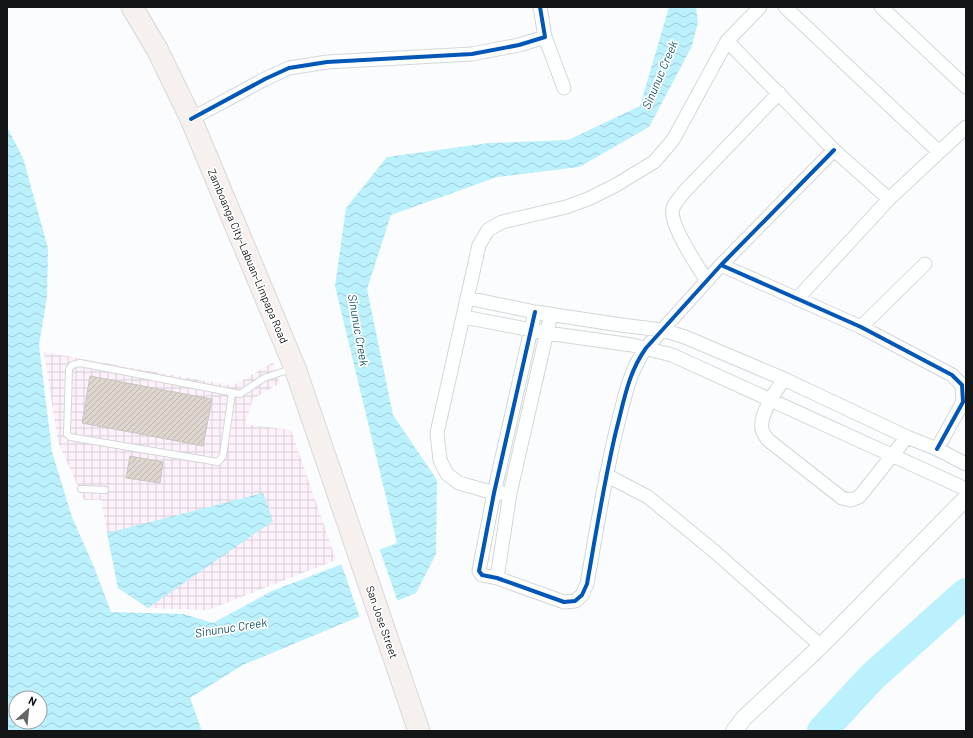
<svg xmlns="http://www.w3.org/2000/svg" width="973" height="738" viewBox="0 0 973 738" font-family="Barlow,sans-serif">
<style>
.industrial{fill:url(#industrial-grid)}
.water{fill:url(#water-waves);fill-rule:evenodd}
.pier{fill:#fbfcfd}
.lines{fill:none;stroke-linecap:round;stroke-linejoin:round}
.river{stroke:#bbf0fd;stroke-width:30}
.building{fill:url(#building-hatch);stroke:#c7c6c5}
.service-casing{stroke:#d5d6d8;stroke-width:8}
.minor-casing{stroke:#d5d6d8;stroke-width:15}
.tertiary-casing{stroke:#d5d6d8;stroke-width:18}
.primary-casing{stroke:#d8d9d9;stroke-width:23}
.service{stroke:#feffff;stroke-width:6}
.minor{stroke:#feffff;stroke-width:13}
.tertiary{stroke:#feffff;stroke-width:16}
.primary{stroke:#f6f0ef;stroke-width:21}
.cycleway-casing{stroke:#fff;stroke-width:6}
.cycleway{stroke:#0057b8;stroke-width:4}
.labels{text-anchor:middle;stroke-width:3.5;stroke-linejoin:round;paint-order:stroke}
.street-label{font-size:11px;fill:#141517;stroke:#fff}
.water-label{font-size:12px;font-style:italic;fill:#1a5a66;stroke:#fff}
</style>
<defs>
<pattern id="industrial-grid" width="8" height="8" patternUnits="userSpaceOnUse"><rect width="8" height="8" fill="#fdf2fb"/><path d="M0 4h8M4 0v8" fill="none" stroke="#d8cfd6"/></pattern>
<pattern id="water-waves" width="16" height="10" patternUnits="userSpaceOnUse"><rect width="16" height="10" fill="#bbf0fd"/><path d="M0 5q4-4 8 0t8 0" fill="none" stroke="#a0cdd8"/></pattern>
<pattern id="building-hatch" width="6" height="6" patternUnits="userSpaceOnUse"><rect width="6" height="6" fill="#ded5ce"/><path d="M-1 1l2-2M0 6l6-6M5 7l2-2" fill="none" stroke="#beb6b0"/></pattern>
</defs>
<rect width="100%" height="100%" fill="#fbfcfd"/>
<path class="industrial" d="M44,352L233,386L273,362L280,383L253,399L245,424L291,430L336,560L208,610L148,608L118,588L101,500H84L58,442Z"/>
<path class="water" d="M669,7H696L698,22L692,46L649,127L579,167L497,177L391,215L367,289L393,415L437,480L436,554L416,593L243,665L190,698L202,731H7V127L23,158L48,248L47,297L39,345L52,452L72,517L94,567L111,612L184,614L213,623L272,591L397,543L335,286L346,208L387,157L489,143L568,140L640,106ZM16,698H40V722H16Z
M263,493L273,521L148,608L118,588L107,533Z"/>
<path class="pier" d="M379,548L398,602L360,618L341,563Z"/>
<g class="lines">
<path class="river" d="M822,731L872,677L966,593"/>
</g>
<path class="building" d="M90,376L212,399L203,446L82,423Z
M130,456L163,462L160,483L126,478Z"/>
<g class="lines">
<defs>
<path id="service" d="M232,393L223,456L218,462L70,437L67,434L69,369L72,365L80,363L240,394L264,378L291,369
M81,489L105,490"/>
<path id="minor" d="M785,7L939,152
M881,7L966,87
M545,37L564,88
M727,41L834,150L889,199
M191,119L265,79L289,68L327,62L472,54L519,45L545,37L540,7
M721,265L861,327L952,375L962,385L963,402L937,449
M707,281C698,267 668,223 673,208C675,202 681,197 684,192L779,93
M467,298L535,312L621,325L662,330L685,337L784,379L907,437L937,449L966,464
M797,299L889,199L966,127
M535,312L494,493L479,571L482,575L497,578L564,602L575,601L582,595L587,584C596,533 604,482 616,431C624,401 628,373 646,348L721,265L834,150
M464,317L547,333L632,345L672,355L966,489
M861,327L925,264
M784,379C776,391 759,414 762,429C762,432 766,437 768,440L842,498L851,500L859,497L907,437
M606,475L648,497L714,551L821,646
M510,493H494L459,483L447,474L440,460L437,433L479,245L488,230L502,222L566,207L588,199L616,185L654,162L673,140L727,41L760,7
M497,578L510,493L551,314"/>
<path id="tertiary" d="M734,731L744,718L821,646L966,498"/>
<path id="primary" d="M132,7L157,49L191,119L295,368L419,731"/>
</defs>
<use href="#service" class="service-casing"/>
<use href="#minor" class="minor-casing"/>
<use href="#tertiary" class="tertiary-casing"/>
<use href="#primary" class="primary-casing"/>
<use href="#service" class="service"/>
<use href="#minor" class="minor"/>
<use href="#tertiary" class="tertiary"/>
<use href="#primary" class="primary"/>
<defs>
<path id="cycleway" d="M191,119L265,79L289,68L327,62L472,54L519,45L545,37L540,7
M721,265L861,327L952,375L962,385L963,402L937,449
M535,312L494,493L479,571L482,575L497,578L564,602L575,601L582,595L587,584C596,533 604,482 616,431C624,401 628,373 646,348L721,265L834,150"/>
</defs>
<use href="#cycleway" class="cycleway-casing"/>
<use href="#cycleway" class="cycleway"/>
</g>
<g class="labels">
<g class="street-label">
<text transform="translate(248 256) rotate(67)" y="4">Zamboanga City-Labuan-Limpapa Road</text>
<text transform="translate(382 622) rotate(71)" y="4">San Jose Street</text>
</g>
<g class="water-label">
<text transform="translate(660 75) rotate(-67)" y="4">Sinunuc Creek</text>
<text transform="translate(358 330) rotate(80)" y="4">Sinunuc Creek</text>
<text transform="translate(231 628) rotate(-9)" y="4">Sinunuc Creek</text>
</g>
</g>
<rect width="973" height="738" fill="none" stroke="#141517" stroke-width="16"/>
<g transform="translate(28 710) rotate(27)"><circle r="19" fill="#ffffff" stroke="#a1a1a2"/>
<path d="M0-3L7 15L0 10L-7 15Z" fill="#656668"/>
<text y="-6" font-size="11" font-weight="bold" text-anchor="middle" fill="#141517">N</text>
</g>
</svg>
